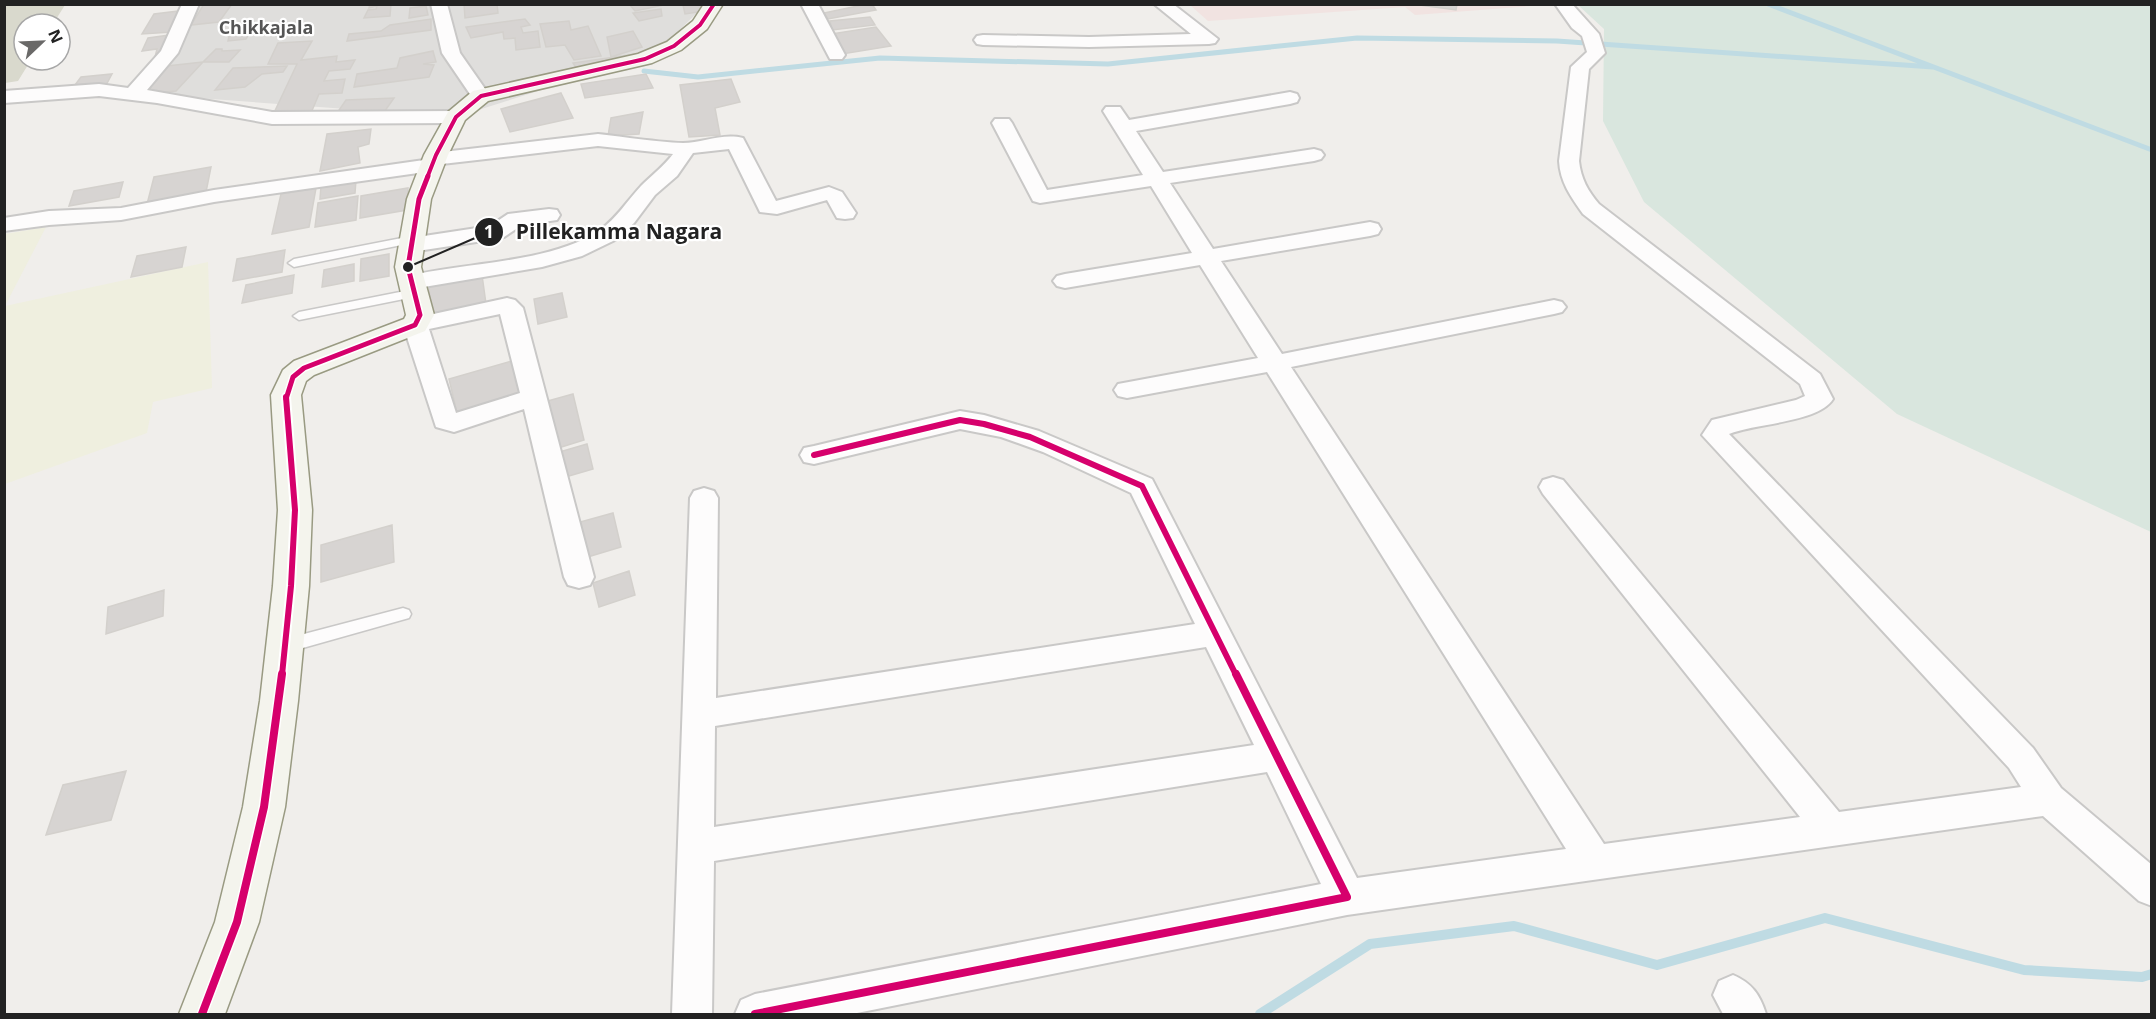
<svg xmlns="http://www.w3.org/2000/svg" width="2156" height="1019" viewBox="0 0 2156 1019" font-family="'Open Sans',sans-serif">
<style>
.residential{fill:#dfdedc}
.commercial{fill:#f1e3e1}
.construction{fill:#d9d9cd}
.farmland{fill:#efefdf}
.wetland{fill:#d9e6de}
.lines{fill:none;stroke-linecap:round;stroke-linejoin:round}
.stream-far1{stroke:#bfdbe3;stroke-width:5}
.stream{stroke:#bfdbe3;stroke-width:10}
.building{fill:#d7d4d2;stroke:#d3d0cc;stroke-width:1.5}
.lane-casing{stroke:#c9c8c7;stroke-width:3}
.street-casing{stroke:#c9c8c7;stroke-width:4}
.secondary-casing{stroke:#999a82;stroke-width:3}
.lane{fill:#fdfcfc;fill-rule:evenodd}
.street{fill:#fdfcfc;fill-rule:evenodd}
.secondary{fill:#f4f4ed;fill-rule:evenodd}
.cycleway-far3-casing{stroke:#fff;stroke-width:6}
.cycleway-far2-casing{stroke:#fff;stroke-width:8}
.cycleway-far1-casing{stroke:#fff;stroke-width:10}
.cycleway-casing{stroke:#fff;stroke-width:11}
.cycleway-far3{stroke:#d6006c;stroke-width:4}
.cycleway-far2{stroke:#d6006c;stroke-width:5}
.cycleway-far1{stroke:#d6006c;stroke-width:6}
.cycleway{stroke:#d6006c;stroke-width:8}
.labels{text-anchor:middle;stroke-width:4.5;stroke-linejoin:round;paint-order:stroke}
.far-quarter-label{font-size:18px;font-weight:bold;fill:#555;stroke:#fff}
.leader{fill:none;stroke:#222;stroke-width:2}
.callout-dot{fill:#222;stroke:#fff;stroke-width:2}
.mark-label{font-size:18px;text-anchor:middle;font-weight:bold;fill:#fff}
.callout-label{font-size:21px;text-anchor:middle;font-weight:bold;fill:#222;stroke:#fff;stroke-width:4.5;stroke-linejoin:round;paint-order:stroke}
</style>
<rect width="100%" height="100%" fill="#f0eeeb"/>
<path class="residential" d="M196,5H705L655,54L456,117L143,94Z"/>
<path class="commercial" d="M1557,4L1415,15L1405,7L1208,21L1190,5Z"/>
<path class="construction" d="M5,4L65,5L53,24H24V60H31L18,81L5,83Z"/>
<path class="farmland" d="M46,227L5,306L208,262L212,388L153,402L147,433L5,484V234Z"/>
<path class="wetland" d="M1578,5H2151V532L1897,414L1644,202L1603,121L1604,29Z"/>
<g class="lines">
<path class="stream-far1" d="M1768,4L2152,150
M644,71L698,77L880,58L1108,64L1357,38L1557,41L1933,67"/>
<path class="stream" d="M1260,1014L1370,944L1514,926L1657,965L1825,918L2024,970L2142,977L2152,974"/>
</g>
<path class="building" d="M204,4H232L219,22L191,25Z
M370,4H391L390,16L364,18L368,10L376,9L377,6L369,8Z
M464,4H497L498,13L465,18Z
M629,4H664V5L635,11Z
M705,4L704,11L685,14L683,5Z
M867,4H872L876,10L828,19L824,13Z
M1412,4H1457L1456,10Z
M426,6L428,15L409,18L410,8Z
M661,9L662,16L639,21L633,13Z
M179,11L172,32L142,34L154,14Z
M870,17L875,25L832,30L830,21Z
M431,19V30L347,41L349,34L381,31L390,25Z
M525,19L530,25L521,27L523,33L538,31L540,47L516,50L515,38L504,39L503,32L471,38L466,27Z
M569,21L571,30L588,26L601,56L574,60L565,45L546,47L540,24Z
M231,27H253L246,39L228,41Z
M876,27L891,46L842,54L831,34Z
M633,31L642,47L611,57L607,37Z
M170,35L163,56L155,57L157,49L142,51L148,38Z
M312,41L301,60L337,56L336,62L355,60L350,69L329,71L324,81L345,79L342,93L319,94L311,113L273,115L297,64H268L278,43Z
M216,49H222V51L240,50L229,62H203Z
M433,51L436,62L423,64L434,65L429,77L354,87L357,74L397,68L400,58Z
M636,54L635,58L578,71L573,63Z
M203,62L176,91L143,94L167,66Z
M287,66L283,72L262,74L245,87L215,90L233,68Z
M112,74L105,87L72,89L81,77Z
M646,74L653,88L585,98L581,84Z
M731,79L740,102L715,108L720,135L689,137L680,85Z
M561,93L573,118L510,132L501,109Z
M394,98L382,115L335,116L346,100Z
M643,112L639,134L608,136L611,118Z
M371,129L369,144L358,147L360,163L320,171L327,134Z
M211,167L205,197L146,208L154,177Z
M356,180L355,193L320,199L321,186Z
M123,182L119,197L69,206L74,191Z
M316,188L309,227L272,234L281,194Z
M408,188L407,210L360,218L361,196Z
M358,196L356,220L315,227L318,203Z
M186,247L182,267L131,277L137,256Z
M285,250L282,272L233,281L237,259Z
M389,254V276L360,281L361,259Z
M354,264V281L322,287L324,270Z
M294,275L292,293L242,303L246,285Z
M482,275L486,304L431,317L429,286Z
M562,293L567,317L538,324L534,299Z
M512,361L523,398L458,417L449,379Z
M573,394L584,440L555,449L544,402Z
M587,444L593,469L562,478L556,453Z
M613,513L621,547L581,559L573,524Z
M392,525L394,562L321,582V545Z
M629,571L635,595L599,607L593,583Z
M164,590L163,616L106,634L108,607Z
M126,771L111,820L46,835L63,785Z"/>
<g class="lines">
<defs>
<path id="lane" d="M412,236L416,238V242L294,267L288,263L294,259Z
M415,289L421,293L419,296L299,320L293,316L299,312Z
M403,608L409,610L411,614L409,618L285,653L279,651L277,646L279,641L285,639Z"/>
<path id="street" d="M182,4H199L178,53L147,90L272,112L456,111L463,113L466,117L463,121L456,123L272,124L157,103L99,96L4,103V91L99,84L128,88L161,51Z
M431,4H447L460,53L490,96L488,100H474L442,53Z
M801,4H818L845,55L842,59H830Z
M1154,4H1173L1218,39L1215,43L1209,44L1089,47L983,45L977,44L974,40L977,36L983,35L1089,37L1191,34Z
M1555,4H1572L1599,34L1605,53L1589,69L1579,161C1581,179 1588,191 1599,204L1820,374L1833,399C1818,423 1755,423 1729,434L2033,748L2061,788L2152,865V906L2139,901L2043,816L1347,915L852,1014H735L741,1000L755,994L1321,884L1267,772L714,861L712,1014H672L690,498L694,491L704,488L714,491L718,498L716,698L1195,624L1131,493L1043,452L1001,437L960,429L814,464L804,462L800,455L804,448L814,446L960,411L984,415L1039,431L1152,479L1357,878L1566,849L1267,372L1127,398L1118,396L1114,390L1118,384L1258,358L1200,265L1065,288L1057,286L1053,281L1057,276L1065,274L1192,253L1151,186L1040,203L1033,201L992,123L995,119H1009L1012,123L1047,190L1143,175L1103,111L1106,107H1120L1129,120L1290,92L1297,94L1299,98L1297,102L1290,104L1136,131L1163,172L1314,149L1321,151L1324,155L1321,159L1314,161L1170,183L1213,249L1370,222L1378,224L1381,229L1378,234L1370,236L1221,261L1282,354L1554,300L1562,302L1566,307L1562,312L1554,314L1291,367L1604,844L1800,817L1543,494L1539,487L1543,480L1553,477L1563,480L1839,812L2021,787L2009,768L1702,435L1712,420L1796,400L1805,396L1800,384L1583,214C1571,197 1560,182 1559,161L1571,67L1587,52L1582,36L1572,28ZM1206,647L1254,745L714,827L715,726Z
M598,134C626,137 655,142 683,143C702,143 722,133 743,138L776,201L829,187L842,192L856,213L853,218L845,219L837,218L827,200L777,214L760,212L729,149L693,153L677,176L655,195L634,223L615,240L582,256L542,267L412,289L404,287L400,282L404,277C463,262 550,264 600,230C617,218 627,201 641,186C652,175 663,167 673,154L598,146L442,164L439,169L432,171L214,202L121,220L49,225L4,231V218L49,211L121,208L214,190L424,160L427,155L434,153Z
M549,209L557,210L560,215L557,220L522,225L504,237L496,239L411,252L403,250L400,245L403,240L411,238L490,226L508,214Z
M507,298L515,300L523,308L594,577L590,585L579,588L568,585L564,577L524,409L454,432L436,427L403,325L406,320ZM500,314L520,393L456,413L429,329Z
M1733,975C1752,983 1760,995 1766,1014H1723L1713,995L1719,981Z"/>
<path id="secondary" d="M704,4H723L707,29L681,50L652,63L488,101L465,120L448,155L431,199L421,267L434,315L425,331L314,375L306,381L301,395L312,510L309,586L298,701L285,807L259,922L225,1014H179L215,922L243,807L260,701L273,586L278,510L271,395L283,370L294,361L404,319L406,315L395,267L407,199L424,155L448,112L473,91L638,54L667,42L693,21Z"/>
</defs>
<use href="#lane" class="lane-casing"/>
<use href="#street" class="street-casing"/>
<use href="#secondary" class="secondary-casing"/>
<use href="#lane" class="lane"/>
<use href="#street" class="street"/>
<use href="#secondary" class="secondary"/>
<defs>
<path id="cycleway-far3" d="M427,178L436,155L456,117L481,96L645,59L674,46L700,25L714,4"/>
<path id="cycleway-far2" d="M286,399L293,377L304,368L415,325L420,315L408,267L419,199L428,176"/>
<path id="cycleway-far1" d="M814,455L960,420L984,424L1030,437L1142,486L1236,675
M282,675L291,586L295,510L286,397"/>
<path id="cycleway" d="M202,1014L237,922L264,807L282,674
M755,1014L1347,897L1236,674"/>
</defs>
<use href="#cycleway-far3" class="cycleway-far3-casing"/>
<use href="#cycleway-far2" class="cycleway-far2-casing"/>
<use href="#cycleway-far1" class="cycleway-far1-casing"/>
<use href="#cycleway" class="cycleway-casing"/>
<use href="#cycleway-far3" class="cycleway-far3"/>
<use href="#cycleway-far2" class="cycleway-far2"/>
<use href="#cycleway-far1" class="cycleway-far1"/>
<use href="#cycleway" class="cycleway"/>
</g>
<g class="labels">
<g class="far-quarter-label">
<text x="266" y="34">Chikkajala</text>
</g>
</g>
<path class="leader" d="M408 267L489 232"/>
<g class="callout-dot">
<circle cx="408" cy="267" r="6"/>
<circle cx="489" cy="232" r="15"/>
</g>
<g class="mark-label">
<text x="489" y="238">1</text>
</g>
<g class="callout-label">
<text x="619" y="239">Pillekamma Nagara</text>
</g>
<rect width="2156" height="1019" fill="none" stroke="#222222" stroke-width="12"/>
<g transform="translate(42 42) rotate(67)"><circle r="28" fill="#ffffff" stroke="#a7a7a7" stroke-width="1.5"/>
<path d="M0-4.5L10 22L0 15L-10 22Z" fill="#6a6968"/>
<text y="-9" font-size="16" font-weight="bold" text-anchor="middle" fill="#222222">N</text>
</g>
</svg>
